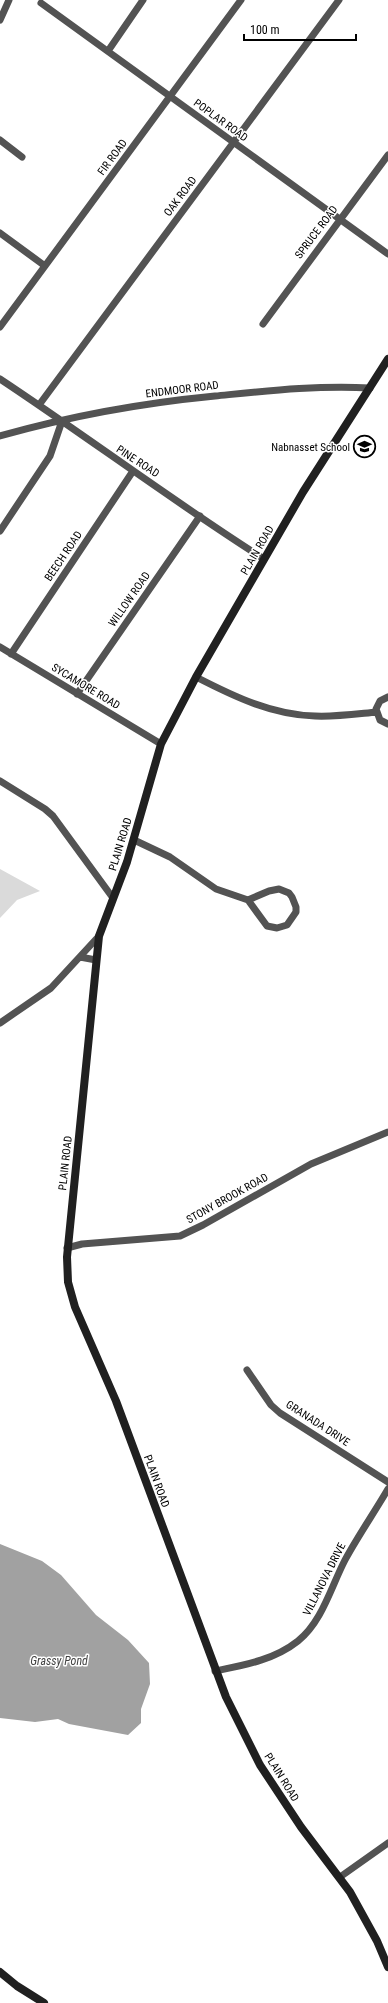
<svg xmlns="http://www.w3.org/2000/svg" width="388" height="2003" viewBox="0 0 388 2003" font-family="'Roboto Condensed',sans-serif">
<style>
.green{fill:#dadada}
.water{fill:#a1a1a1}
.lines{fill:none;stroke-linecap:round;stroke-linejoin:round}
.street{stroke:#535353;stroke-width:7}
.secondary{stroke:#202020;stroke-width:8}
.labels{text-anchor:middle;stroke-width:3;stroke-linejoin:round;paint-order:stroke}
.street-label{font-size:11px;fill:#000;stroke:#fff}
.poi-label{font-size:11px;fill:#000;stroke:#fff;text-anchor:end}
.water-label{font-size:12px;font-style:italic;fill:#424242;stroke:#fff}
</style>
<rect width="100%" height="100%" fill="#fff"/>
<path class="green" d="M0,869L40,891L17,900L0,918Z"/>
<path class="water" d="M0,1544L42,1561L61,1575L96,1615L128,1640L149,1663L150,1684L141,1709V1723L128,1735L69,1724L58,1719L35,1722L0,1718Z"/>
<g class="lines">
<path class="street" d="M41,3L388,254
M0,20L9,0
M108,51L143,0
M0,140L22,157
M0,233L45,266
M263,324L388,155
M0,327L241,0
M0,379C89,438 174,502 264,559
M39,405L339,0
M0,436C70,416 143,403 215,396C266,391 318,385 370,388
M0,531L50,456L62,421
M0,647L161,744
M11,654L133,471
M196,677C233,696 272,715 315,716C335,717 356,714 377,712
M77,694L200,516
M388,697L380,701L376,709L380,720L388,724
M0,781L45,809L53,816L113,898
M134,840L170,857L216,889L248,900L267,926L277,928L287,925L296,912V907L292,897L289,893L279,889L269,891L248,900
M80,957L96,960
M0,1023L51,988L99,936
M67,1248L82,1244L180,1236L203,1225L311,1164L388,1132
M247,1370L271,1405L280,1413L388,1482
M215,1671C245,1665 274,1660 298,1641C322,1622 331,1587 345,1560C358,1536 374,1513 388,1489
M340,1877L388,1843"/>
<path class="secondary" d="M388,359L303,492L196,677L161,744L127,862L99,936L67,1257L68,1282L75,1307L116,1401L226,1697L260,1765L301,1827L350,1892L377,1941L388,1967
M0,1972L17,1986L44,2003"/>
</g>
<defs>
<symbol id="school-ring" viewBox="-11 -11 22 22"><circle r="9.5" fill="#fff" stroke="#000" stroke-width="1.5"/><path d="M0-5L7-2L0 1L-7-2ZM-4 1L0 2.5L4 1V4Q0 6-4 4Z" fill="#000"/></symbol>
</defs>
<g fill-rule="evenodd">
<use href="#school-ring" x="352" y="434" width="25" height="25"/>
</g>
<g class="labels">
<g class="street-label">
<text transform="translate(221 120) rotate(36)" y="4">POPLAR ROAD</text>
<text transform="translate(112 157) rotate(-54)" y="4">FIR ROAD</text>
<text transform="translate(180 196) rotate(-53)" y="4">OAK ROAD</text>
<text transform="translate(316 232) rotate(-53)" y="4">SPRUCE ROAD</text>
<text transform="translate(182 389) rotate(-7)" y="4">ENDMOOR ROAD</text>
<text transform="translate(138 461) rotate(33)" y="4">PINE ROAD</text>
<text transform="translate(257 550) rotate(-60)" y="4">PLAIN ROAD</text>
<text transform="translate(63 556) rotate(-56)" y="4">BEECH ROAD</text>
<text transform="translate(129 599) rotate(-55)" y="4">WILLOW ROAD</text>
<text transform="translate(86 686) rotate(31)" y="4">SYCAMORE ROAD</text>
<text transform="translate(120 844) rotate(-73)" y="4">PLAIN ROAD</text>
<text transform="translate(65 1163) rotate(-84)" y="4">PLAIN ROAD</text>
<text transform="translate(227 1198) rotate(-29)" y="4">STONY BROOK ROAD</text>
<text transform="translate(318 1423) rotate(33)" y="4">GRANADA DRIVE</text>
<text transform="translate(157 1481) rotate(70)" y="4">PLAIN ROAD</text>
<text transform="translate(324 1579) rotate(-63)" y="4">VILLANOVA DRIVE</text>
<text transform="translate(282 1777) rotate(58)" y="4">PLAIN ROAD</text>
</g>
<g class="poi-label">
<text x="350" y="451">Nabnasset School</text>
</g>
<g class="water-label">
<text x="59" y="1665">Grassy Pond</text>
</g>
</g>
<path d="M244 34v6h112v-6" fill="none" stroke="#000000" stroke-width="2"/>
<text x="250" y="34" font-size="12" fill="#000000" stroke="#ffffff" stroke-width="3" paint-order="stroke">100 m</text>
</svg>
